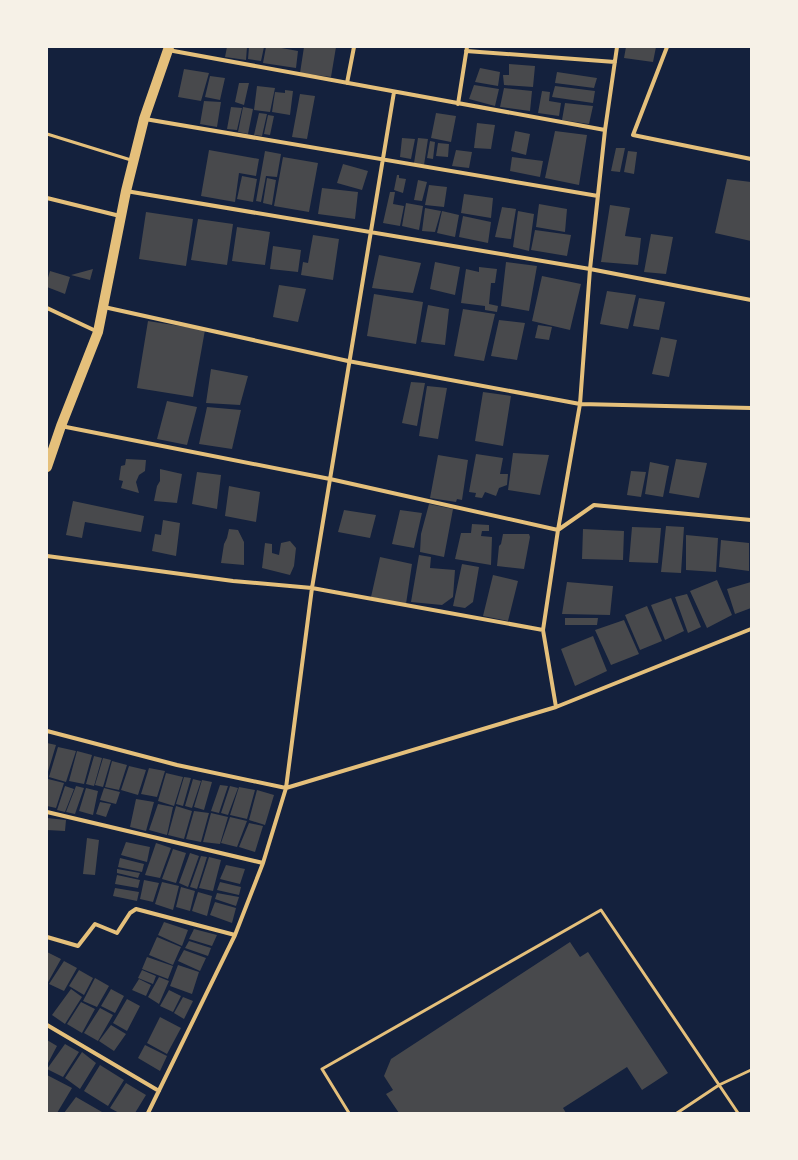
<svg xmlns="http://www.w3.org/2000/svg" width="798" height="1160" viewBox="0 0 798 1160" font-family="Signika,sans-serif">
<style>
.building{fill:#48494c}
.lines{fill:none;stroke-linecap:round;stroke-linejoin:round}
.service{stroke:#e5c07b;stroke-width:3}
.minor{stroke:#e5c07b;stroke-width:4}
.primary{stroke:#e5c07b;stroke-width:10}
</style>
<rect width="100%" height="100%" fill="#14213d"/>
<path class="building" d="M227,47H247L246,60L225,57Z
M249,47H264L261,61L248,59Z
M266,47H276L298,51L296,68L263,63Z
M304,47H336L331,77L300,73Z
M626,47H656L653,62L624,58Z
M509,64L535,66L533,87L504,85L503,75H509Z
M480,68L500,72L498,86L475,82Z
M184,69L209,73L201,101L178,97Z
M557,72L597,78L594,88L555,83Z
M210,76L225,78L220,100L205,97Z
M239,83H249L244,105L235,102Z
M474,85L499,89L495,106L469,99Z
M257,86L275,88L270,112L254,110Z
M555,86L595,91L593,103L552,97Z
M504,88L532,91L530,111L500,107Z
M285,90L293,91L290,115L272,112L275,92L285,93Z
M542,91L550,92L549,101L561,103L559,116L538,113Z
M300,94L315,96L307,139L292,137Z
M204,101L221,102L217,127L200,124Z
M565,103L593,106L589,124L562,120Z
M231,107L242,108L237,130L227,129Z
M243,107L253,109L248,134L238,132Z
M259,113L267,114L262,136L254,135Z
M436,113L456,116L451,142L431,138Z
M268,115L274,116L270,135L264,134Z
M477,123L495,125L491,149L474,148Z
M515,131L530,134L526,155L511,151Z
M555,131L587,135L579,185L545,178Z
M402,138L415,139L411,159L400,157Z
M418,138L428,139L424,165L414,163Z
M430,141L435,142L433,159L427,158Z
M438,143L449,144L448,157L436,156Z
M616,148H625L620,172L611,171Z
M209,150L259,159L256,176L239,173L235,202L201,196Z
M456,150L472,152L469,168L452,166Z
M265,151L281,154L277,177L266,176L261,202L256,201Z
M628,151L637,152L634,174L624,172Z
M283,157L318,163L309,212L274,206Z
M512,157L543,161L540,177L510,171Z
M343,164L368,171L362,190L337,183Z
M397,175H399V178L406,179L403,193L394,190Z
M242,176L257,179L253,202L237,199Z
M267,178L276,180L272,205L263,203Z
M727,179L751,182V241L715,233Z
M418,180L427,182L422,201L414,200Z
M429,185L447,187L444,207L425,205Z
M322,188L358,192L355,219L318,214Z
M390,192H395L393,204L404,206L400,226L383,223Z
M464,194L493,198L491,218L461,213Z
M406,203L423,206L419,230L402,226Z
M539,204L567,209L565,232L536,227Z
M610,205L630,208L625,236L641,238L638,265L601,262Z
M502,207L516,209L511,239L495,237Z
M425,208L441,211L435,232L422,231Z
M442,211L459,215L455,237L437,233Z
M518,211L534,214L529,251L513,247Z
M146,212L193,219L186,266L139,259Z
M463,216L491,222L488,243L459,237Z
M198,219L233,224L227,265L191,260Z
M237,227L270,232L265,265L232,261Z
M535,230L571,235L567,256L531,250Z
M651,234L673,237L666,274L644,272Z
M313,235L339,239L333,280L301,275L303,262L308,263Z
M273,246L301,250L298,272L270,269Z
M379,255L421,263L413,293L372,288Z
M435,262L460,267L455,295L430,289Z
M506,262L537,266L529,311L501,306Z
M479,267L497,269L495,283H491L489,304L498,306L497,312L485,310V306L461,303L466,269L479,272Z
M93,269L90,280L71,275Z
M50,271L70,277L65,294L47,287V281Z
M542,276L581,284L570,330L532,321Z
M279,285L306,289L298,322L273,317Z
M607,291L636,295L628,329L600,324Z
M374,294L423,302L416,344L367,336Z
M639,298L665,302L659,330L633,326Z
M428,305L449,309L445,345L421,342Z
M463,309L495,314L484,361L454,356Z
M499,320L525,323L517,360L491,356Z
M148,321L205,330L193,397L137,388Z
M538,325L552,327L549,340L535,338Z
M661,337L677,340L669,377L652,374Z
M211,369L248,376L240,405L206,403Z
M411,382L425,383L417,426L402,423Z
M427,386L447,388L438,439L419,436Z
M483,392L511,396L503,446L475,441Z
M167,401L197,407L187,445L157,439Z
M207,407L241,410L232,449L199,444Z
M513,453L549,455L540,495L508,490Z
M476,454L503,458L500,474H508L507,485L499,488L496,496L485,492L482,498L475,497L476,493L469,492Z
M438,455L468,460L462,500L457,499L456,502L430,498Z
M126,459L146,460L145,471L139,475L136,482L139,493L121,488L123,481L119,480L121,466L125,465Z
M676,459L707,463L699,498L669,493Z
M650,462L669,466L663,497L645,494Z
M160,469L182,474L177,503L154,501L157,486L160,481Z
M631,471L646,472L641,497L627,495Z
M197,472L221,475L217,509L192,504Z
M229,486L260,492L256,522L225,516Z
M73,501L144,516L141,532L85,522L82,538L66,535Z
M429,504L453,509L444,557L420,552L421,534Z
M344,510L376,515L370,538L338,532Z
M400,510L422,513L414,548L392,544Z
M163,520L180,523L176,556L152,551L155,534L161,535Z
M472,524L489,525V531H482L481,536L492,537L491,565L455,559L461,533H471Z
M666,526L684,527L681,573L661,572Z
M632,527L661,528L658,563L629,562Z
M229,529L238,530L244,542V565L221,563L224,544L227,538Z
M583,529L624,531L623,560L582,559Z
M503,534H529L530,537L524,569L497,566L499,546L501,544Z
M686,535L718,538L716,572L686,570Z
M721,540L749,543V571L719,567Z
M290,541L296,548L294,566L290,575L262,568L265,543L272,544V553L279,555L281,543Z
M419,555L431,557L430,568L455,570L453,597L442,605L411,602Z
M380,557L412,564L406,604L371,597Z
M462,564L479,567L473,602L465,608L453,606Z
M493,575L518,581L508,621L483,616Z
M717,580L732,615L707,628L690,591Z
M567,582L613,586L610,615L562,614Z
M751,582V608L735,614L727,589Z
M687,594L701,627L688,633L675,597Z
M671,598L684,631L665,640L651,605Z
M647,606L662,641L640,650L625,615Z
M565,618H598L597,625H565Z
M624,620L639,654L611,665L595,630Z
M593,636L607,671L575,686L561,649Z
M47,743L56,745L47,775Z
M58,747L76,751L66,782L49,777Z
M77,751L92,755L84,784L69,781Z
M94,756L102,758L94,786L86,784Z
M103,758L111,760L103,787L95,785Z
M112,761L127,765L119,790L105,787Z
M129,766L146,770L138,795L121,790Z
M149,768L165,771L157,797L141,794Z
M166,773L183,777L174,806L158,801Z
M184,777L191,778L183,806L176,804Z
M48,779L64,783L56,808L47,806Z
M193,779L201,781L192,808L185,806Z
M202,780L212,782L204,810L194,807Z
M220,785L228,786L219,813L211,811Z
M65,786L74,789L65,812L57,810Z
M76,786L84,788L75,814L66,812Z
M230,786L238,788L228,815L221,813Z
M239,787L255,790L247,819L230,815Z
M86,788L98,791L93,815L79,811Z
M104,788L120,792L116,804L100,800Z
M257,790L274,795L265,825L249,820Z
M136,799L154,802L146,831L130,827Z
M100,802L111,804L106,817L96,814Z
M158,804L173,807L167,835L149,830Z
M176,806L192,811L184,839L168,835Z
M194,811L209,813L201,842L186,839Z
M211,813L228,817L220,844L203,842Z
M230,817L247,821L237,847L221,843Z
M47,818L66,820L65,831L47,830Z
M249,823L263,826L255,852L239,847Z
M87,838L99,840L95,875L83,874Z
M126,842L150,847L147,862L121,855Z
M156,843L171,848L160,878L145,875Z
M173,849L186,853L176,883L162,879Z
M190,853L199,856L188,887L179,883Z
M201,856L207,857L197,889L190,887Z
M209,857L221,860L213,891L199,888Z
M120,858L144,864L142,872L118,867Z
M226,865L245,869L240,884L220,879Z
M117,869L140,873L138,878L117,873Z
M117,875L140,880L138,888L115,884Z
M144,880L159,883L153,902L140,899Z
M162,882L179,886L173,910L155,904Z
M220,882L241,887L239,895L217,890Z
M181,887L195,891L190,911L176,907Z
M115,888L139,892L137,901L113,896Z
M198,892L212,896L207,916L192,911Z
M217,893L239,897L236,906L215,899Z
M215,902L236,908L232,923L210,915Z
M164,922L188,930L182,946L158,935Z
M194,929L217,935L212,946L189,939Z
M157,937L181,947L173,965L149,955Z
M189,941L211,948L208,956L185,948Z
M570,942L580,957L588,952L668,1073L642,1090L627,1067L563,1108L566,1113H399L386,1094L393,1090L384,1076L391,1059Z
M184,950L206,958L200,971L178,961Z
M47,952L61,959L47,984Z
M147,957L173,966L168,979L142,969Z
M64,961L77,968L64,991L49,984Z
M178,965L199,972L192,994L170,986Z
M79,970L93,978L84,995L69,986Z
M142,970L156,976L153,984L138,978Z
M159,977L169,981L159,1004L148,997Z
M95,978L109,986L97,1007L83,1001Z
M139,979L151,985L146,996L132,990Z
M71,989L82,997L65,1024L52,1015Z
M111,989L124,996L115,1013L101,1006Z
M169,990L181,996L173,1012L160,1006Z
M183,997L193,1001L184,1019L174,1013Z
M127,999L140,1006L127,1031L113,1023Z
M81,1002L95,1009L82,1033L67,1024Z
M100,1008L113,1015L98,1041L84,1033Z
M160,1017L181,1028L167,1054L147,1043Z
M111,1025L126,1034L114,1051L99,1041Z
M47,1040L57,1046L47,1065Z
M65,1044L79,1052L63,1077L47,1069Z
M145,1045L167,1056L160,1071L138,1058Z
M82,1052L96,1063L80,1089L65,1078Z
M100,1065L124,1080L108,1106L84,1091Z
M47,1075L72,1088L57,1113H47Z
M126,1083L146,1095L135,1113H119L110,1108Z
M76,1097L102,1112L101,1113H64Z"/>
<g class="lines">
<path class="service" d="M47,134L131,160
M349,1113L322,1069L601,910L738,1113
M677,1113L719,1085L751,1070"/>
<path class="minor" d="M667,47L633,135L751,159
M168,50L605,130
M466,51L615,62
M347,83L354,47
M458,104L467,47
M145,119L598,196
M126,191L590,269L751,300
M47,198L120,216
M104,307L348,361L580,404L751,408
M47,308L98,332
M61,426L330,479L558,530L594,505L751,520
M47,556L233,581L312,588L543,630
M556,707L543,630L558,530L580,404L590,269L605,130L617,47
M47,731L177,765L286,788L312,588L394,92
M47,812L263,863
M47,937L78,946L95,924L117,933L130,913L136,909L235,935
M47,1025L159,1091
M148,1113L235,935L263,863L286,788L556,707L751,629"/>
<path class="primary" d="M47,467L61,426L98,332L126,191L144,119L169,47"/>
</g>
<rect width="798" height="1160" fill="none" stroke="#f6f1e7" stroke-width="96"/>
</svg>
